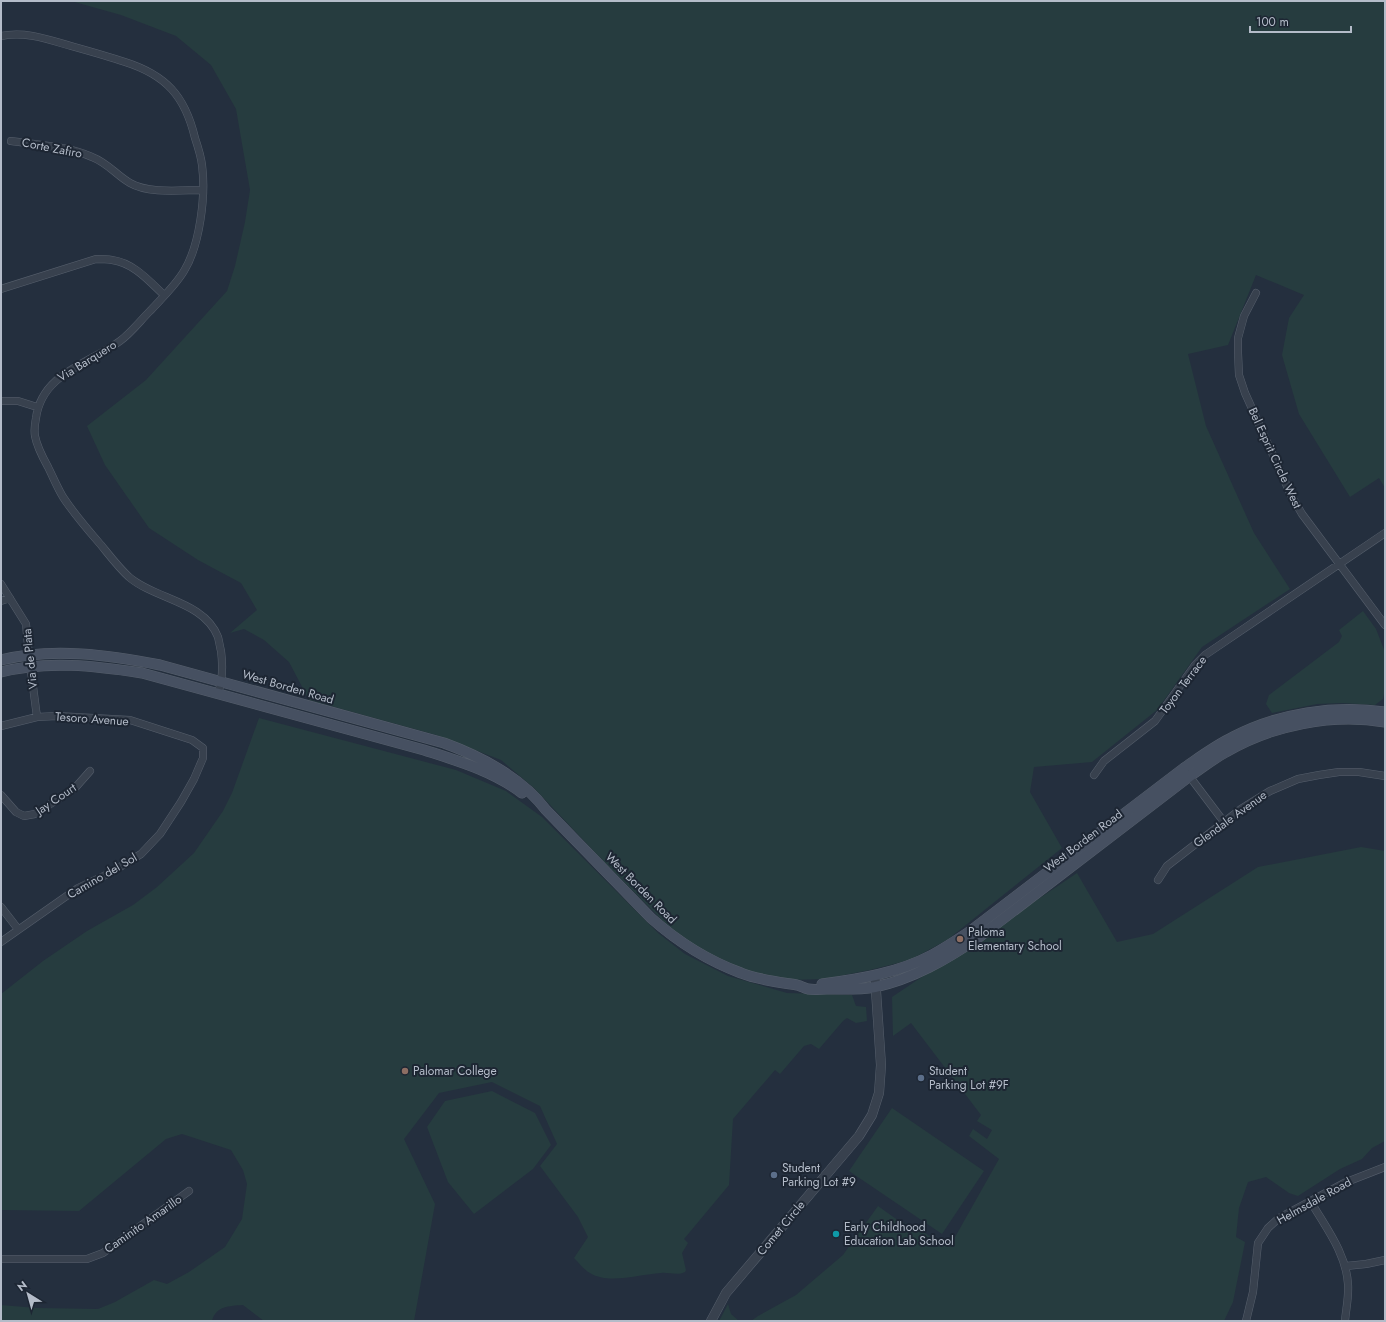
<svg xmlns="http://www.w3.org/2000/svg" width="1386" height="1322" viewBox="0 0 1386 1322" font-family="Jost,sans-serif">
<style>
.green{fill:#263c3f}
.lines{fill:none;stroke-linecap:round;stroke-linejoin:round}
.minor-casing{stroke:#565f6c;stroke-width:8}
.tertiary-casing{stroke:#565f6c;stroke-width:10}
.secondary-casing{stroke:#565f6c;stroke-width:11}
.minor{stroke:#38414e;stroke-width:7}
.tertiary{stroke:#38414e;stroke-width:9}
.secondary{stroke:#465061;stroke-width:10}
.education-dot{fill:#8d6e63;stroke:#1d2633;stroke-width:1.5}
.service-dot{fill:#5c6f8a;stroke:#1d2633;stroke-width:1.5}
.culture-dot{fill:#0f9aa8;stroke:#1d2633;stroke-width:1.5}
.labels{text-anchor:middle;stroke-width:4;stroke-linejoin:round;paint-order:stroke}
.street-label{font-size:12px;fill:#b4bcc9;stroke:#1d2633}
.poi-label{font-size:12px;fill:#b4bcc9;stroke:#1d2633;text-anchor:start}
</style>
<rect width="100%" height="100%" fill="#242f3e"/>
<path class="green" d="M71,1H1385V488L1379,478L1350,497L1299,414L1282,355L1289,318L1304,295L1256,275L1228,345L1188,354L1206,426L1254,533L1290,589L1202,647L1157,710L1092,762L1034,767L1030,792L1062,848L947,940L910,960L870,970L824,979L789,980L748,972L707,952L676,934L607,865L534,788L501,760L436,735L309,700L289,662L264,640L244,629L230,633L257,610L241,583L198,560L149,528L105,465L87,426L146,380L227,291L235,266L245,222L250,190L236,109L211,65L176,36L121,15Z
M1363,611L1376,629L1385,652V689L1383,699L1375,705L1342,703L1317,704L1272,713L1266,704L1269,695L1339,642L1342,636L1339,630Z
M259,718L456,770L506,791L542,817L658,933L685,954L728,976L787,993L852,995L856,1006L866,1007L867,1021L856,1023L847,1018L843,1021L819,1049L811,1044L804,1046L780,1074L775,1070L733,1119L729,1185L684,1239L688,1243L682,1253L686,1270L685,1272C678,1276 668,1272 661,1273C640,1274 609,1285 590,1273C584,1270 579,1263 574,1258L588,1237L578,1217L540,1166L557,1144L540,1106L492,1082L439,1093L404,1139L435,1204L414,1321H264L243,1305C229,1306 216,1306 212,1321H1V1305L37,1308L98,1309L115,1302L154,1280L167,1284L189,1272L225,1247L242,1219L247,1184L243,1170L231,1150L182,1134L166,1139L79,1211L1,1210V994L43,961L87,931L133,905L157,887L194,853L223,811L232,793Z
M1361,847L1385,851V1141L1372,1148L1362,1159L1340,1169L1298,1196L1289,1193L1266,1177L1248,1182L1239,1208L1236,1237L1245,1242L1233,1302L1224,1321H751L758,1316L796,1295L843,1255L878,1206L899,1221L918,1228L943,1246H950L999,1159L969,1136L973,1129L987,1139L992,1130L977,1121L981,1115L911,1023L893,1036L892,997L1077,873L1117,942L1153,934L1258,867Z
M492,1091L535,1113L551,1145L533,1169L474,1214L448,1182L427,1127L445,1101Z
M892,1108L984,1171L942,1234L849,1171Z
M728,1304L731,1314L739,1321H719Z"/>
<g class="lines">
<defs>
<path id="minor" d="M1,36C25,31 47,39 71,46C89,51 107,56 125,62C166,75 185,96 195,138C198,147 201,156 202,165C206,195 200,245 184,271C175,286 162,298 150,311C140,321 131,333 120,341C89,364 42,373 36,418C35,423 34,430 35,436C37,447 43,458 48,467C53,477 57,487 63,497C74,514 88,530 101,545C110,556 119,568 129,577C156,600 204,601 218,637C219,641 220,647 221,651C223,666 223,679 218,693
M11,141C38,145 67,146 92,157C108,163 116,175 130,183C149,194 181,190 203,190
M1,289L96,259C101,259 106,259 112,260C134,263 149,281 164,295
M1256,293L1244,316L1238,338V353L1239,375L1245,393L1291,495L1302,514L1385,625
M1,401H18L37,407
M1,584L26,624L29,656L37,717
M1,601L10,598
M1,726L37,717L57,716L130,720L192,740L203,748V758L194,779L181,802L160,834L141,854L110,873L78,888L1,942
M1187,773L1224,822
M1094,775L1104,761L1155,721L1195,665L1205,655L1385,533
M1,795L16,812L24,816L35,814L75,788L90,771
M1158,880L1167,866L1241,809L1270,791L1298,779L1319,775L1339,772H1359L1385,776
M1,907L18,929
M1311,1202C1326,1228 1346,1253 1348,1284C1349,1296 1346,1309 1345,1321
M1,1259H87L103,1253L189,1191
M1346,1266L1366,1264L1385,1260
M1246,1321L1253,1292L1258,1243L1268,1228L1279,1218L1344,1183L1385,1167"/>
<path id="tertiary" d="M711,1321L726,1293L859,1136L872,1115L879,1093L881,1065L875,976"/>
<path id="secondary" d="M1,660C53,647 109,655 160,665L444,743C482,757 521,777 546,810L651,918C678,942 706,960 741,973C758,980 778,982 797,985C801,986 804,988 808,989C814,990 821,989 827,989C843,989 859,990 875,987C913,979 947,959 978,938L1190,776C1202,768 1213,759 1226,752C1272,725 1332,713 1385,722
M1,672C47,660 96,666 142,673L424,750C458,761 493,771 522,793
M822,984C860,979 898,973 932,955C945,948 957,940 969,932L1184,768C1200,757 1216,745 1233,737C1279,713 1334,705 1385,712"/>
</defs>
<use href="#minor" class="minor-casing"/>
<use href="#tertiary" class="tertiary-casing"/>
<use href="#secondary" class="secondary-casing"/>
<use href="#minor" class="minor"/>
<use href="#tertiary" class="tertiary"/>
<use href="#secondary" class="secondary"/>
</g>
<g class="education-dot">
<circle cx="960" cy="939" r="4"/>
<circle cx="405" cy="1071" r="4"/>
</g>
<g class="service-dot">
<circle cx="921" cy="1078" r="4"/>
<circle cx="774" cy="1175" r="4"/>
</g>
<circle class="culture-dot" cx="836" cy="1234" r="4"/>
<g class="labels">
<g class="street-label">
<text transform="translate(52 148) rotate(11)" y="4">Corte Zafiro</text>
<text transform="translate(87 361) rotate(-32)" y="4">Via Barquero</text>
<text transform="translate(1275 458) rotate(65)" y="4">Bel Esprit Circle West</text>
<text transform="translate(30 659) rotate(-96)" y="4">Via de Plata</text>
<text transform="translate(1183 685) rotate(-53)" y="4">Toyon Terrace</text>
<text transform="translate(288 687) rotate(16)" y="4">West Borden Road</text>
<text transform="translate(92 719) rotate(4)" y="4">Tesoro Avenue</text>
<text transform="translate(56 799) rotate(-34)" y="4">Jay Court</text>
<text transform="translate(1230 819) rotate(-36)" y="4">Glendale Avenue</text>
<text transform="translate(1083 841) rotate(-37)" y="4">West Borden Road</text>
<text transform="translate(102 876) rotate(-30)" y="4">Camino del Sol</text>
<text transform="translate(641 888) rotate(45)" y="4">West Borden Road</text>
<text transform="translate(1314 1201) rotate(-29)" y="4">Helmsdale Road</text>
<text transform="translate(143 1224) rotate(-35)" y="4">Caminito Amarillo</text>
<text transform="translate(781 1228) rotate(-50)" y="4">Comet Circle</text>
</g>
<g class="poi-label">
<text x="968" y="936">Paloma<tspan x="968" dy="14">Elementary School</tspan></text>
<text x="413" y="1075">Palomar College</text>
<text x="929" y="1075">Student<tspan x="929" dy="14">Parking Lot #9F</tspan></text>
<text x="782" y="1172">Student<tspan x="782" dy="14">Parking Lot #9</tspan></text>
<text x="844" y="1231">Early Childhood<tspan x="844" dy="14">Education Lab School</tspan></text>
</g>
</g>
<rect width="1386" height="1322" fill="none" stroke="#b4bcc9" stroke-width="4"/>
<g transform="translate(28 1294) rotate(323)" stroke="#1d2633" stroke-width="3" paint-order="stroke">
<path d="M0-3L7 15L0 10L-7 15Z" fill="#b4bcc9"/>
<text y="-6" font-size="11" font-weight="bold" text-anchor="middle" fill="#b4bcc9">N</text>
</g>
<path d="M1250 26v6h101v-6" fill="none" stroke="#b4bcc9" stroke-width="2"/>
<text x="1256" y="26" font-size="12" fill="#b4bcc9" stroke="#1d2633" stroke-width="3" paint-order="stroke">100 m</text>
</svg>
